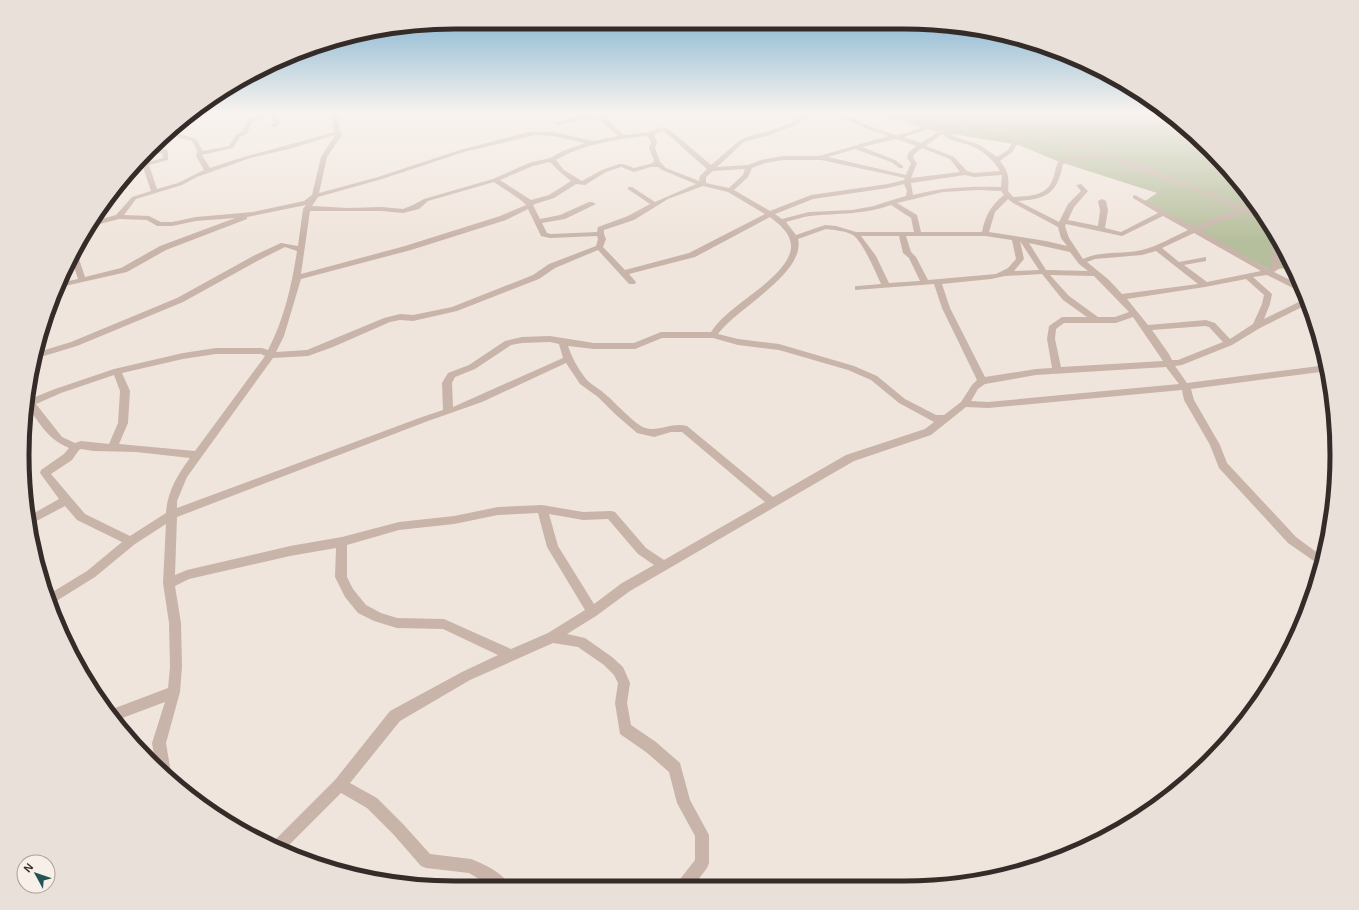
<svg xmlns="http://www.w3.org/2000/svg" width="1359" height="910" viewBox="0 0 1359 910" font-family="Arial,sans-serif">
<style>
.green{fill:#b6bf9d}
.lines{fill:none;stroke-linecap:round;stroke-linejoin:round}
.street{fill:#c8b4a9;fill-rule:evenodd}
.rim{fill:none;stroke:#352b28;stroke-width:5}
</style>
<rect width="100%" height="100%" fill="#f0e5dc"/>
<path class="green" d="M873,113H1169L1210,149L1264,214L1293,268L1268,269L1145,201L1157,193L1057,161L1019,145L935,131Z"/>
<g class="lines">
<path class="street" d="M267,113H272L280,122V124L275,127H271V125L274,123L269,116L252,122L247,134L240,137L233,148L202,155L210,168C251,154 293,144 334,132L331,113H337L340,130L342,132L341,136L327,157L319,193L378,177L460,150L528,132H553L593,141L618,136L597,117L558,125L555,123L587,114L615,113L604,116L624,135L649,132L661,127L669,129L711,165L740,140L750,136L766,132L789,124L809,113H816L793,126L770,135L744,142L717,167L748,165L761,160L783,156H819L888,136L865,128L835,113H842L869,126L896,135L907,133L926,126L925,124L930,115L926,113C941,113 957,115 971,120C979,122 986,126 994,128C1016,131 1038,134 1060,140C1130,158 1198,187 1265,216L1267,221L1243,212L1200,230L1268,269L1272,267L1273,238L1276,236L1281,245L1280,268L1274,272L1302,286L1305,292H1301L1267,275L1253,277L1272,294L1270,304L1264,319L1305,299H1307L1308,304L1260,328L1232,345L1182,365L1175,366L1187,383L1327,365L1328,371L1191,389L1194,400L1220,445L1227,463L1296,537L1323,557L1321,566L1288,543L1219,468L1210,445L1184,400L1182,390L988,408L966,407L931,435L854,461L630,591L596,616L567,634L585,638L612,657L623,667L630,683L627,703L631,725L656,742L680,763L690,800L709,835V863L707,868L692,888H674L677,883L695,860V836L677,803L669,772L646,752L620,734L615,703L618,683L614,675L604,665L578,647L553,643L470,680L400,721L350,783L377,798L403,824L430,854L471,859C486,865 504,873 511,888H494L469,873L426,868L421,866L393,834L367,808L341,793L284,850L270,845L335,780L390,711L462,672L498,655L443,629L397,628L374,621L358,613L345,597L335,577L336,548L290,556L189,579L175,586L181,623L182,667L180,692L166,743L171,773L169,778L156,767L152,743L165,702L117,720L110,710L168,688L170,667L169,623L163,583L166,524L135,544L95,577L50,605L46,596L87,571L122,542L77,520L65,506L29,525V516L59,499L40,473L41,470L64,454L69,448C46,438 41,424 26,405L28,399H30L55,389L114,369L183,353L216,348H262L268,350C284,320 292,284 297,251L285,247L261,259L183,302L77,346L34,359L35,353L71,342L177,298L255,255L281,243L298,246L303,209L306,205L247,217V219L166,250L127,272L56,288L59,283L78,279L72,260L75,254L78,256L85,277L121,268L160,246L235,218L196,221L172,226H157L147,220L119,219L92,226L94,221L116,215L132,197L151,191L142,164L163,158L162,153L145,154L148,150L165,149L168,151V160L149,165L157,189L178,183L204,170L196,156L197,150L192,141L167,134L171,131L196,139L203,151L229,146L236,135L242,132L247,120ZM935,116L962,121L945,127L921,143L904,137L931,128V124ZM969,123L991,131L1017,134L1008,150L997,157L980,145L956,137L947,132L949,129ZM662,131L665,132L707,169L700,176L699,181L666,168L660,162L655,148L657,141L654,135ZM942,134C950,141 959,142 969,145C981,149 994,160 1000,171L974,173L967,171L954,157L926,146ZM335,135L321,157L312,195L304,201L253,212L196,217L172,222H161L149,216L124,215L136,199L182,185L197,177L250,158L289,149ZM536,135L553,136L585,143L563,151L550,158L529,163L493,179L424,199L413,205L403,209L381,207L348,208L312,206L318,197L382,179L464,152ZM1023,135L1057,143L1097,155L1069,157L1058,162C1055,168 1055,176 1051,183C1044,197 1026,196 1013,197L1008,191C1009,178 1009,172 1000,161L1012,152ZM648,136L651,143L649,148L654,160L653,163L634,168L623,164H619L602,170L582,181L564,170L556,160C583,144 617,139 648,136ZM896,139L916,146L908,153L907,158L911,163L906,175L828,157L855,149L891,162L899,168H903V166L895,160L862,147ZM922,148L950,159L960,172L911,178L917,163L913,158L914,154ZM1105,158L1195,190L1237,209L1194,227L1135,195L1133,196V198L1158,213L1121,232L1105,228L1108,210L1106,201L1102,199L1098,201L1100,210L1098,226L1068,220L1074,207L1088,191L1081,184L1076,185L1081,191L1068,204L1059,222L1018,201C1047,199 1057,194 1063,164L1070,161ZM783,160H821L905,178L904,180L888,184L811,195L770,211L734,190L748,177L752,168L765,163ZM550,162L560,172L571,181L549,195L531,200L500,180L533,166ZM621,167L634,172L651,167H658L662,170L696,184L655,202L632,187H628V189L650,204L628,216L598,227L597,232L551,234L547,233L542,223L565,219L596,204L592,202H589L560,215L540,219L533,205L535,204L554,198L576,184L585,185L606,172ZM745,169L743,175L729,188L706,183V177L713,171ZM965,175L974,177L1002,175L1001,187C969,186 945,187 913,195L911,183ZM494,182C501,187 523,200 526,205L500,216L405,246L301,274L310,211H381L403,213L419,209L428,201ZM904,184L907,191L906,196L889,201L874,206L852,210L809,212L782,219L775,214L813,199L888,188ZM703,186L728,192L765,214L689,253L625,270L603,247L606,239L604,234V230L634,220L668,199ZM978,190L1001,191L1004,195C991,205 985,216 982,232H921L917,215L897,203L943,192ZM1008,199L1013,203L1058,227L1061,238L1067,246L1046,241L989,232L995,212ZM891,205L911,218L914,232H856L836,226L825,225L796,235L786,222C794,220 802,217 810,216C838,213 864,215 891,205ZM528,209L541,236L550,238L597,236L598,239L596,246L549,264L533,275L452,307L413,315L400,314L384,318L307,350L276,352L284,336L301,279L411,250L506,220ZM1163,216L1188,230C1173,237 1158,246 1142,250C1123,255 1102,250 1083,259L1069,238L1065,226L1066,224L1122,236ZM770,217C780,225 792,234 791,248C789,273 741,300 725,316C719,321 715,326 711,332H661L634,343H594L550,336L522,337L505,341L469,365L448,373L442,383L443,410L422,417L177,508V501L187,477L273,358L308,356L333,347L390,322L400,320L413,321L457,311L539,279L555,268L598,250L629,284H635L636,282L629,274L695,257ZM826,229C834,230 846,231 853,235C863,242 876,273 881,284L858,286H855V290L934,284L942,308L977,380L972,385L961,402L944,415H936L905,399L877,376L854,366L779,344L738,339L718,334C736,309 806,273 798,239ZM1194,233L1261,271L1207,282L1184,265L1206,261V257L1179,262L1162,248ZM861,236H899L903,253L909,258L920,281L889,283L876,256ZM906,236H985L1012,240L1016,259L1008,268L996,274L928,280L916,257L911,252ZM1020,241L1039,270L1014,271L1024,259ZM1029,243L1070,252L1079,264L1088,271L1046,270ZM1156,251L1198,284L1122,294L1109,280L1087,262L1095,259L1142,255ZM1042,274L1063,300L1087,317H1062L1049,326L1047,339L1052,368L1036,369L985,377L950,308L942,284L991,279L1005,276ZM1050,275L1094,276L1129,312L1115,317H1098L1069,296ZM1246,279L1264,295L1262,304L1253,324L1230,339L1215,323L1206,320L1148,325L1127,299L1205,287ZM1133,317L1163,361L1061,367L1055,339L1056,329L1064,323H1116ZM1205,326L1209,327L1223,342L1178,360H1172L1169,354L1152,330ZM662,338H713L738,345L779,350L848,370L871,380L899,403L934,422L925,429L846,455L773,497L687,426C671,422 660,432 645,428C634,424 615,402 605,394C599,388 591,385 586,379C578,369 572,358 568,346L594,349H635ZM550,342L559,344L563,358L453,407L452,383L455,377L475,369L511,345L522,343ZM216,354H261L265,356L195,451L119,444L128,423L130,391L122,373L183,359ZM566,363L580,384L598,397L615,414L637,433L654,437L671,432H682L765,502L664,560L646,548L615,512L611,511L583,512L542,505L498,507L454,516L399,522L342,537L290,546L187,570L175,575L177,517L428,421L482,402ZM1166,367L1179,384L988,402L971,401L978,389L985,384L1036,375ZM114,375L120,391L118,423L109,444L81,441L75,443L62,437L36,404L61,393ZM81,449L93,451L136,452L190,458C178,474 167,492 166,513L130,536L85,514L51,474L72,460L79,450ZM538,513L547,547L585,610L548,633L511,649L444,619L397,618L381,613L366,605L353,589L347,577V545L399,530L454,524L498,515ZM549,514L583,520L608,519L638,554L654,565L622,583L594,604L558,546Z"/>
</g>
<linearGradient id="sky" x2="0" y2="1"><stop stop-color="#7db1cf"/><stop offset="0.47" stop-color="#f8f3ef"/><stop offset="1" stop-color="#f8f3ef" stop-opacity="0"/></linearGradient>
<rect width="1359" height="240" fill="url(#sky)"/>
<path d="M0 0H1359V910H0ZM455 29H904A426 426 0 0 1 1330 455V455A426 426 0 0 1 904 881H455A426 426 0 0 1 29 455V455A426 426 0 0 1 455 29Z" fill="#e8e0d9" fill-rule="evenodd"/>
<path class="rim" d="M455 29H904A426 426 0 0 1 1330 455V455A426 426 0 0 1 904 881H455A426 426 0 0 1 29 455V455A426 426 0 0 1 455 29Z"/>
<g transform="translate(36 874) rotate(310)"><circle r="19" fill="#f8f0e8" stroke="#aaa19b"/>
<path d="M0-3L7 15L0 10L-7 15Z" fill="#215453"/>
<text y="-6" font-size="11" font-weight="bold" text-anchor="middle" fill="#352b28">N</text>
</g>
</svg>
